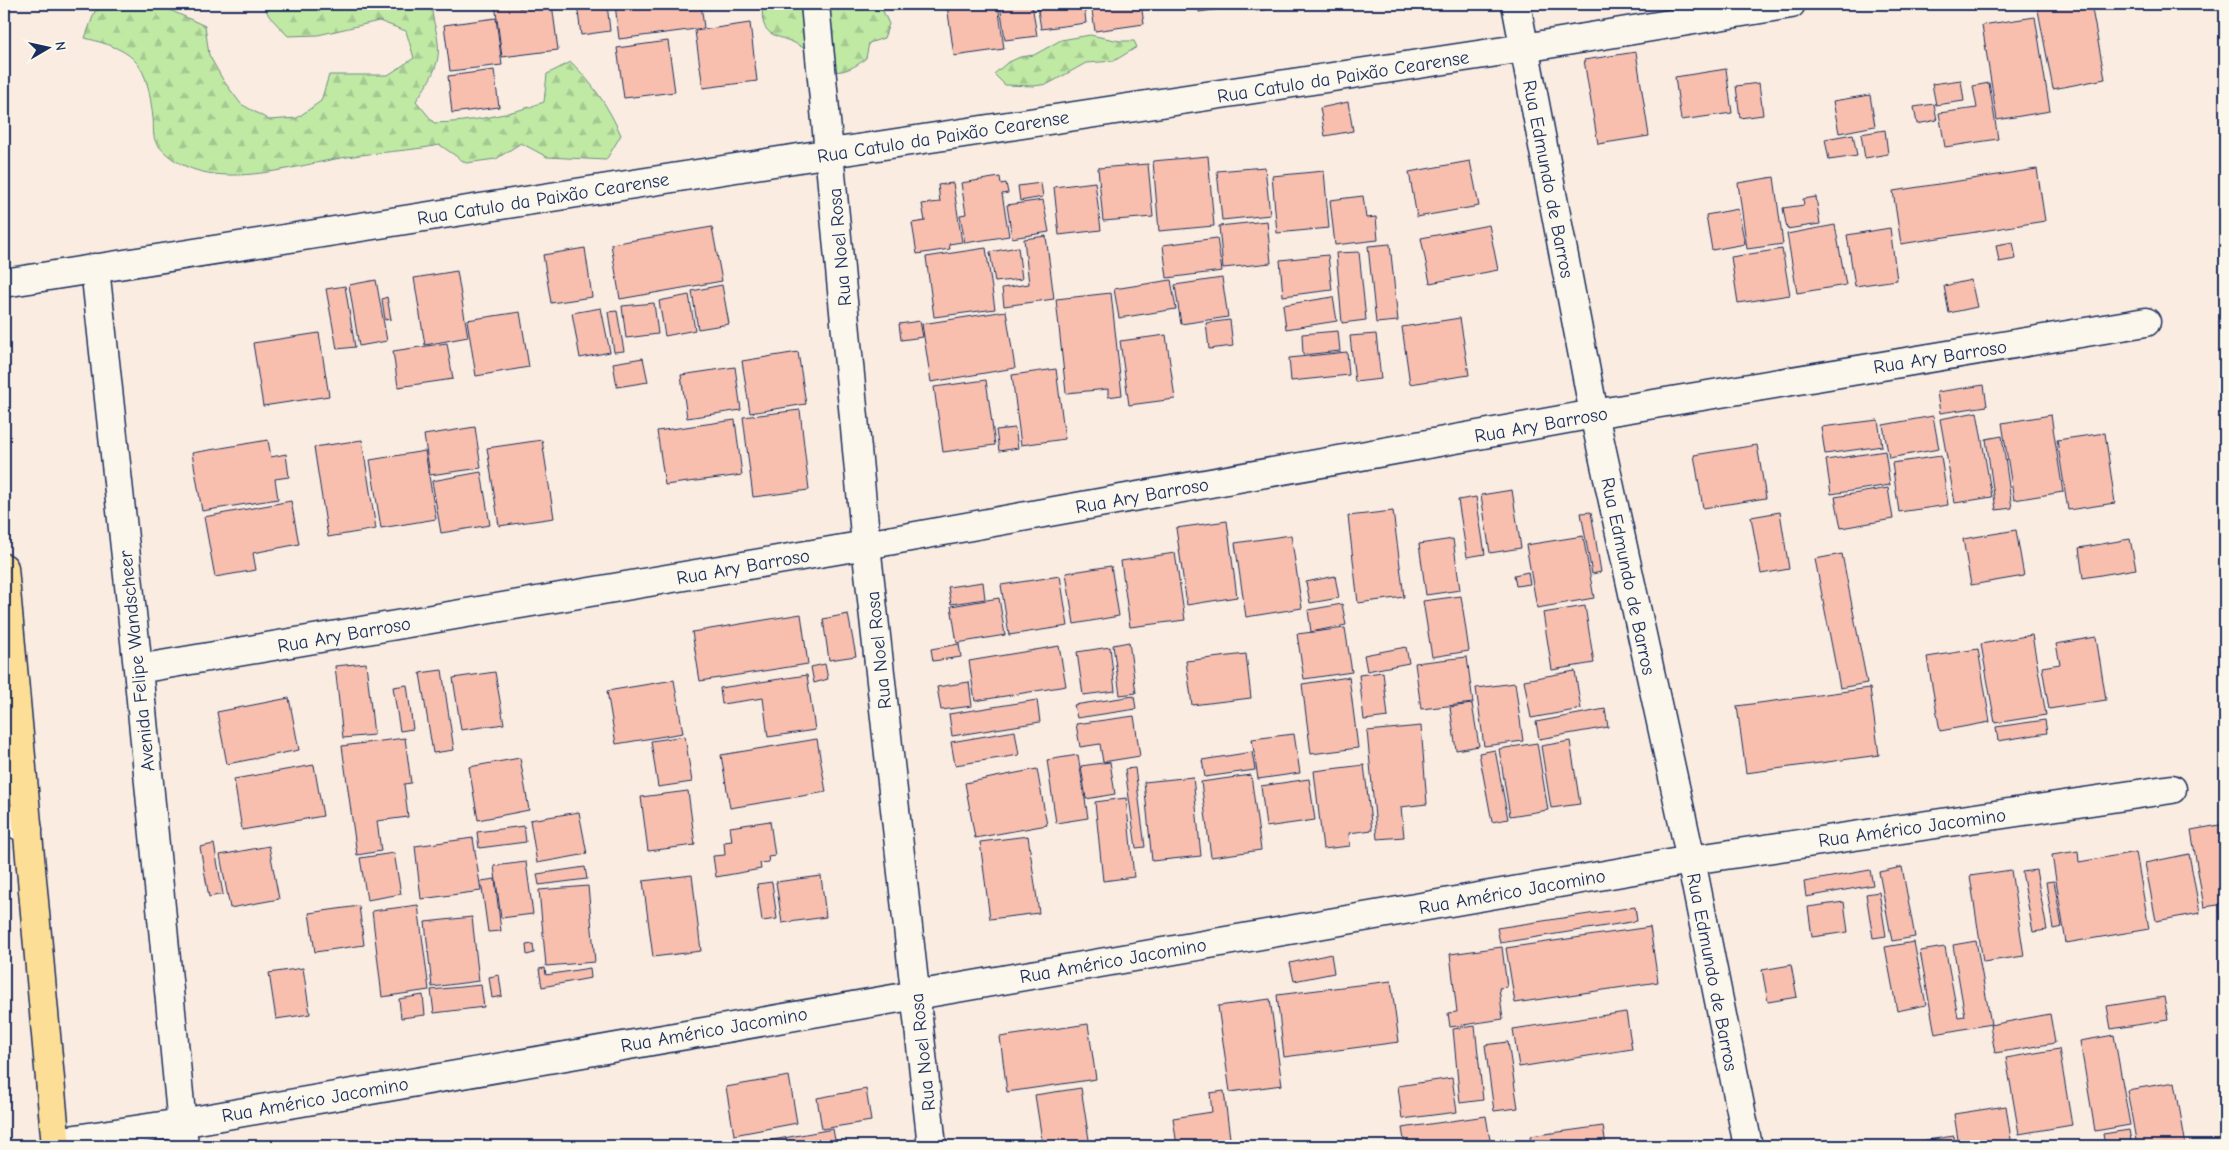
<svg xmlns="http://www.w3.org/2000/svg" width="2229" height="1150" viewBox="0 0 2229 1150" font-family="'Comic Neue',sans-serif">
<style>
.forest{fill:url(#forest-firs);stroke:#6e8c81}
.building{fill:#f8bfae;stroke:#1b2f5e}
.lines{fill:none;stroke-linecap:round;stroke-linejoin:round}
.minor-casing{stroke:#1b2f5e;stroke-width:31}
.major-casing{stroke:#1b2f5e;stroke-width:31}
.minor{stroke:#fbf7ec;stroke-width:28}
.major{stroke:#fdde96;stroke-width:28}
.labels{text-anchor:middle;stroke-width:4;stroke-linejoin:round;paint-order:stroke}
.street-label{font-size:19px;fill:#1b2f5e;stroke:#fbf7ec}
</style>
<defs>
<pattern id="forest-firs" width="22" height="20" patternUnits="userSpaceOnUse" patternTransform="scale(1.25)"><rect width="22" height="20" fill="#c0e9a4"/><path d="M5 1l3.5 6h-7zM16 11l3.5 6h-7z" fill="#a4c890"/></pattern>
</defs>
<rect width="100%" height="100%" fill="#faece0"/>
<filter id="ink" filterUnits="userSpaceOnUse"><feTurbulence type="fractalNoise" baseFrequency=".02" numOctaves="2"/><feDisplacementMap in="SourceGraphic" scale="10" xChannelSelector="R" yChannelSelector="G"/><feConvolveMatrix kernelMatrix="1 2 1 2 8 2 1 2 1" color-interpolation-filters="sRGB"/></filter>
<g filter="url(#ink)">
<path class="forest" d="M117,4H157L205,26L209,55L223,80L241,104L269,120L297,118L321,101L329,75H388L414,58L406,31L379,21L318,35L288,36L269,16L263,4H432C431,18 437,29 438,43C441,66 428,83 416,101L434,123C471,122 509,115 544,102L547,74L571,62C593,84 608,106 621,135L606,160L547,157L521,143L496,159L466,163L440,145C409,151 378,152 347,157C289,166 201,199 157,144C152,138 154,126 153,118C147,64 138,51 85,38L95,11Z
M763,4H815L832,8L831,4H875L882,9L889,24L884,38L869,43L866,58C856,67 838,77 824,68C815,64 810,52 802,47C780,33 758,41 763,4Z
M1090,35L1120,41H1134L1137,47L1114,61L1086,63L1048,84L1034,86L1005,85L994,74L1007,63L1020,57L1034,55L1061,40Z"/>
<path class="building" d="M495,4H519V8L552,4L558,50L502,57Z
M577,4H607L610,31L581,35Z
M615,4H701L704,28L619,39Z
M889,4H924L889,8Z
M955,4H998L1004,49L954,56L947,5Z
M1000,4H1032L1037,36L1005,40Z
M1037,4H1084L1086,23L1041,29Z
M1091,4H1141L1144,24L1095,31Z
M1198,4H1235V7L1199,12Z
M1255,4H1305L1256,11Z
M2091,4L2105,79L2053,89L2037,5Z
M2035,17L2050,111L1997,120L1982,25Z
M496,18L502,65L450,71L444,25Z
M750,23L757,81L703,88L695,31Z
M668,41L675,92L624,98L617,48Z
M1636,52L1649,136L1598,144L1584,60Z
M1726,69L1732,113L1681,120L1675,77Z
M494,70L499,107L452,113L448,76Z
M1961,80L1964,101L1936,105L1932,84Z
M1759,83L1763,115L1740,118L1736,86Z
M1989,83L1998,139L1945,147L1939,113L1977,108L1973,86Z
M1870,95L1875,126L1839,133L1833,101Z
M1348,102L1353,131L1325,136L1320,108Z
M1934,104L1937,120L1917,124L1914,107Z
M1885,130L1888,154L1865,158L1861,134Z
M1853,134L1857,156L1829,160L1825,139Z
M1208,156L1214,226L1159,231L1153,161Z
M1470,161L1479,206L1417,217L1409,172Z
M1148,164L1153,217L1103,221L1098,168Z
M1265,167L1270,215L1222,220L1217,171Z
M2037,169L2045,221L1901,244L1893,191Z
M1324,171L1329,228L1277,233L1272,176Z
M1000,177L1001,184L1006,183L1008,193L1002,194L1009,236L965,243L960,215L966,214L961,183Z
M1774,177L1783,244L1747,249L1738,183Z
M1095,182L1101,230L1059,235L1054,187Z
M953,183L962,242L949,244L950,249L917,254L912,223L925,221L922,204L940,202L938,185Z
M1041,183L1043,197L1020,201L1018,186Z
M1363,196L1366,218L1376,217L1378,240L1335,245L1330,200Z
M1816,197L1820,224L1787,229L1783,208L1804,205L1803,199Z
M1043,200L1049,232L1012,238L1007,205Z
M1738,209L1745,244L1712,250L1706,215Z
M1267,221L1271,263L1223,268L1219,226Z
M1489,225L1498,270L1430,283L1421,238Z
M1835,225L1846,285L1797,293L1787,234Z
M712,227L722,281L620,299L611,244Z
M1890,228L1897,280L1855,286L1847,235Z
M1046,236L1054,299L1004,306L1002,288L1029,284L1024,239Z
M1217,238L1222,271L1167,278L1163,245Z
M2013,242L2016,259L1999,262L1996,245Z
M1390,244L1398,321L1376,323L1368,246Z
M1018,247L1022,279L995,282L990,252Z
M585,248L592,297L551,303L543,255Z
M986,248L995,309L934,317L926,257Z
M1782,249L1790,295L1738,303L1731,257Z
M1359,252L1366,320L1342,323L1336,253Z
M1328,255L1332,290L1283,296L1280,260Z
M457,271L468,337L425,345L414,278Z
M1222,278L1228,317L1181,324L1175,285Z
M376,280L387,341L359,346L349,285Z
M1171,280L1176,309L1119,318L1114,289Z
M1971,280L1977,307L1949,313L1944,286Z
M722,285L729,324L698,329L692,291Z
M345,286L355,347L337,349L326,289Z
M1111,293L1122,395L1108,397V389L1066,393L1056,299Z
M689,295L695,330L665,336L659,301Z
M387,297L391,319L385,320L382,299Z
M1333,297L1337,321L1286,329L1283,305Z
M654,303L658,334L626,338L622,306Z
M601,308L610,352L580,358L572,313Z
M617,311L624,351L614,352L608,312Z
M1006,311L1015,368L931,382L922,324Z
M520,312L529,367L476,376L467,320Z
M1460,318L1469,375L1410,384L1402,327Z
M1230,320L1233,346L1209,349L1206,323Z
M920,321L923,337L901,340L899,324Z
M1338,331L1340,351L1303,355L1302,334Z
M319,333L329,396L263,406L253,343Z
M1376,334L1381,379L1355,382L1350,336Z
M1166,335L1175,399L1129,405L1120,341Z
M447,343L453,379L398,387L393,351Z
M798,352L806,404L750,413L742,361Z
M1347,352L1349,375L1291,381L1289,358Z
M643,358L648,382L617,387L613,363Z
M735,367L741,410L687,418L681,375Z
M1056,369L1065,439L1021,445L1012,375Z
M986,380L995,445L943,452L934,387Z
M1984,385L1987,406L1940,413L1937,392Z
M800,410L809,490L753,497L743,417Z
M1977,412L1992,497L1955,503L1940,419Z
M2051,415L2063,492L2014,500L2002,423Z
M1933,416L1939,449L1889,458L1883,425Z
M735,420L742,475L665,485L657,431Z
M1878,420L1882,446L1825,454L1821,427Z
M475,427L481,468L430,475L424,435Z
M1015,428L1018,448L999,451L996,430Z
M2105,433L2115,503L2068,510L2057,440Z
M2002,436L2012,508L1996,510L1986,439Z
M268,440L271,457L286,454L289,477L275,479L278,499L202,511L192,453Z
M362,440L376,529L328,537L314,447Z
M542,440L554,518L499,526L487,448Z
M1757,445L1766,498L1703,508L1694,455Z
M425,451L436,519L381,528L370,460Z
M1885,451L1890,485L1831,494L1826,460Z
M1941,456L1948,505L1899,512L1892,463Z
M481,472L490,525L441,533L432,481Z
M1888,488L1893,519L1841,528L1835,497Z
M1512,490L1521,548L1490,553L1481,495Z
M1476,497L1485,554L1467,557L1458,500Z
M291,501L299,544L253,553L256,570L215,577L204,517Z
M1393,511L1404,597L1358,603L1348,516Z
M1591,512L1601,572L1592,574L1581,513Z
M1780,512L1789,569L1761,574L1751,517Z
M1227,521L1237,597L1187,605L1176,528Z
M2016,530L2024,576L1971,585L1963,539Z
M1291,535L1302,608L1246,617L1235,543Z
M1583,536L1594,598L1537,608L1526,545Z
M1453,539L1460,590L1426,595L1419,544Z
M2130,539L2136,569L2083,578L2079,548Z
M1175,553L1185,620L1130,627L1121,561Z
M1842,554L1867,683L1840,688L1815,559Z
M1111,566L1119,616L1074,624L1066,573Z
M1528,572L1530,584L1516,586L1514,575Z
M1060,576L1068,626L1009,635L1001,585Z
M1335,576L1339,598L1310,603L1306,582Z
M983,582L985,599L951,604L948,587Z
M1461,596L1469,651L1432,657L1423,601Z
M999,598L1005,635L957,643L951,606Z
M1342,604L1346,625L1311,632L1308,610Z
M1585,606L1594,663L1552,670L1543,613Z
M801,614L808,664L700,681L692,632Z
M848,614L856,656L829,660L823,619Z
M1345,628L1352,672L1304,679L1297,634Z
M2032,635L2046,715L1995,723L1981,644Z
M2096,637L2106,700L2049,709L2042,667L2060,664L2056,644Z
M1129,642L1136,693L1120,695L1113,645Z
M959,644L961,657L933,661L931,649Z
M1059,646L1066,686L975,701L969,661Z
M1110,647L1115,691L1083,695L1077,652Z
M1406,647L1409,663L1367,671L1364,655Z
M1978,649L1990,722L1940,731L1927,657Z
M1246,654L1251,698L1192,705L1186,661Z
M1467,657L1473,703L1421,709L1415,663Z
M366,663L374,735L343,738L335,666Z
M825,664L828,679L814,683L811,667Z
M442,670L454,750L433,753L420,673Z
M1575,671L1581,709L1531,718L1524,680Z
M495,672L504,724L461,730L453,678Z
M1383,672L1388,717L1364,720L1359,675Z
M807,675L815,730L768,737L763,698L722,704L720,688Z
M1349,677L1358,748L1311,754L1302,684Z
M674,680L683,733L616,744L607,691Z
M969,682L972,706L941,710L937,687Z
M1515,683L1523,741L1484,746L1476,688Z
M407,685L413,729L400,731L393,687Z
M1870,688L1879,755L1746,773L1737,706Z
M1134,696L1136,709L1077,718L1074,705Z
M289,698L299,750L227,764L217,712Z
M1037,700L1040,722L952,736L949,714Z
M1472,704L1479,746L1456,750L1450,707Z
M1605,709L1608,727L1539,739L1536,722Z
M1134,716L1140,756L1103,762L1100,744L1080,747L1076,724Z
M2045,720L2047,733L1998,741L1996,727Z
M1421,726L1427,804L1401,807L1404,837L1377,839L1367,731Z
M1015,731L1019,755L955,765L951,742Z
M1294,734L1300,773L1258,779L1252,739Z
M685,736L692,782L658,787L651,741Z
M405,738L411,783L404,784L408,817L377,821L381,851L357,855L342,746Z
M817,739L826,792L730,808L721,755Z
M1570,741L1580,804L1551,808L1541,746Z
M1537,743L1548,810L1510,816L1499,749Z
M1495,750L1508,819L1492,822L1479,753Z
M1252,752L1255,770L1205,777L1202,760Z
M1078,755L1088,818L1056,823L1047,760Z
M520,758L529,810L478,820L469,767Z
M1110,762L1115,794L1086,799L1081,766Z
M314,765L323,816L242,830L234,779Z
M1364,765L1372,830L1349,833L1350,846L1323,849L1314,771Z
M1135,768L1145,847L1136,848L1125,769Z
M1037,769L1047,825L975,838L965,783Z
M1251,775L1261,850L1211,857L1201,782Z
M1193,777L1201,856L1152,861L1144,782Z
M1309,779L1315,820L1266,827L1261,786Z
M688,791L695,845L648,851L641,797Z
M1126,798L1134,877L1103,881L1095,802Z
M579,812L587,854L537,863L530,820Z
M770,821L775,856L768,857L769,862L760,863L761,869L716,877L713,856L725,855L724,842L732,841L730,827Z
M2225,824V904L2204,907L2191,830Z
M524,826L526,842L479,848L477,832Z
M1028,836L1039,913L990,919L980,842Z
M473,838L481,891L421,899L415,846Z
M214,844L223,894L209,897L200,847Z
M269,846L279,899L230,908L220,855Z
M2078,851L2079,862L2136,852L2149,929L2066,943L2052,855Z
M394,853L401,894L367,900L360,858Z
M2189,854L2200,913L2156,921L2145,863Z
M526,862L533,914L501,918L494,866Z
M585,867L587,879L539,885L537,874Z
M1902,867L1915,937L1892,941L1879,872Z
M1870,870L1873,885L1806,897L1804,882Z
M2011,870L2024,956L1983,962L1970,876Z
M2036,870L2047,930L2033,932L2022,872Z
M692,875L701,951L653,957L643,881Z
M821,876L826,917L782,923L776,882Z
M495,879L501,931L488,932L481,881Z
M2054,881L2062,927L2053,929L2046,882Z
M772,882L777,919L762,921L757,884Z
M588,886L595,962L546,966L539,890Z
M1879,892L1886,936L1873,938L1866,894Z
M1844,902L1848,932L1812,937L1808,907Z
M418,905L429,990L382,997L372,911Z
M359,906L364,945L315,952L309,913Z
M1635,907L1637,921L1500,943L1497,928Z
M472,917L479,981L432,987L425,922Z
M1650,927L1658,982L1515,1003L1506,948Z
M1976,941L1991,1024L1935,1034L1920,951L1945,947L1958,1017L1965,1016L1953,945Z
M1914,942L1926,1005L1897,1011L1885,947Z
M533,944L534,953L527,955L526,945Z
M1502,947L1507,987L1499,988L1503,1019L1450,1027L1448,1013L1457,1012L1450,954Z
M1331,954L1334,973L1294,981L1290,963Z
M1791,965L1797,997L1768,1002L1762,970Z
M303,968L310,1014L276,1019L269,973Z
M545,968L546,975L590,968L591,978L542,987L539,969Z
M499,975L502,996L492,998L489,977Z
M1391,981L1399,1042L1284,1057L1277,995Z
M481,985L484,1007L434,1013L431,990Z
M423,995L425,1015L401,1018L399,999Z
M2164,997L2168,1020L2111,1029L2107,1006Z
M1270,999L1282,1085L1230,1092L1218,1006Z
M1626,1012L1632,1049L1519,1067L1513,1029Z
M2050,1014L2055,1043L1995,1053L1990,1025Z
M1088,1024L1096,1079L1007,1092L1000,1037Z
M1475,1026L1483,1100L1460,1103L1453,1029Z
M2114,1035L2130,1125L2095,1131L2080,1041Z
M1508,1042L1518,1108L1494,1111L1485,1045Z
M2059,1049L2072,1125L2019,1134L2006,1058Z
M789,1076L797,1123L734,1135L726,1087Z
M1452,1078L1457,1112L1402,1119L1398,1086Z
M2175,1082L2186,1146H2137L2127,1090Z
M1081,1088L1090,1146H1043L1035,1095Z
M866,1089L871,1121L822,1129L817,1098Z
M1224,1091L1231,1146H1177L1173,1118L1212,1112L1210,1093Z
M2006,1106L2012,1146H1959L1954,1114Z
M1486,1116L1491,1146H1405L1402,1128Z
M1603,1126L1606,1146H1531L1530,1136Z
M833,1129L836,1146H763L762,1142Z
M2129,1130L2132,1146H2105L2103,1134Z
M1954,1136L1955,1146H1922L1920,1141Z
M1040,1141V1146H1001Z"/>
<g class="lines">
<defs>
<path id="minor" d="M815,4L866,545L932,1146
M1516,4L1594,414L1691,860L1748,1146
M95,268L138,669L184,1146
M4,283L831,153L1524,48L1791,4
M138,669L866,545L1594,414L2146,322
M4,818L28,830
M56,1142L181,1123L1691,860L2172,789"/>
<path id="major" d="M4,568L56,1146"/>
</defs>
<use href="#minor" class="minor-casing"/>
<use href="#major" class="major-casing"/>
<use href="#minor" class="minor"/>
<use href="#major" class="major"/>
</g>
</g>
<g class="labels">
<g class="street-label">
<text transform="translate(1343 76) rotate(-9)" y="7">Rua Catulo da Paixão Cearense</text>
<text transform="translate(943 136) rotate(-9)" y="7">Rua Catulo da Paixão Cearense</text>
<text transform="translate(1549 179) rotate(79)" y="7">Rua Edmundo de Barros</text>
<text transform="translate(543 198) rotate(-9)" y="7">Rua Catulo da Paixão Cearense</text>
<text transform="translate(839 247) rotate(-95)" y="7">Rua Noel Rosa</text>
<text transform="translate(1940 356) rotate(-9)" y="7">Rua Ary Barroso</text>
<text transform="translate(1541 424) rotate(-10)" y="7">Rua Ary Barroso</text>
<text transform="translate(1142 495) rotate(-10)" y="7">Rua Ary Barroso</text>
<text transform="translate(743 566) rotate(-10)" y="7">Rua Ary Barroso</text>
<text transform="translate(1629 576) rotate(78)" y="7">Rua Edmundo de Barros</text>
<text transform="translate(344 634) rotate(-10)" y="7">Rua Ary Barroso</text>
<text transform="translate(878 650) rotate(-96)" y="7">Rua Noel Rosa</text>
<text transform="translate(136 661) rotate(-96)" y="7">Avenida Felipe Wandscheer</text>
<text transform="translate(1912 827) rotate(-8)" y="7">Rua Américo Jacomino</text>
<text transform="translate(1512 891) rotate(-10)" y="7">Rua Américo Jacomino</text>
<text transform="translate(1113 960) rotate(-10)" y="7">Rua Américo Jacomino</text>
<text transform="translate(1713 972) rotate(79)" y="7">Rua Edmundo de Barros</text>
<text transform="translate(714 1029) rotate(-10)" y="7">Rua Américo Jacomino</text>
<text transform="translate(922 1052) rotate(-96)" y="7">Rua Noel Rosa</text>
<text transform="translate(315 1099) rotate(-10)" y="7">Rua Américo Jacomino</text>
</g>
</g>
<rect width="2229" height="1150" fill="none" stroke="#fbf7ec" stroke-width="20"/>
<rect x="10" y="10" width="2209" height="1130" fill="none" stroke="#1b2f5e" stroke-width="2" filter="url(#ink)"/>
<g transform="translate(48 48) rotate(81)" stroke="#fbf7ec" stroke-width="4" paint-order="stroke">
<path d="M0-4L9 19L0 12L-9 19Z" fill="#1b2f5e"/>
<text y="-8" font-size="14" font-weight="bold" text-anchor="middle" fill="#1b2f5e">N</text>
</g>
</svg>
